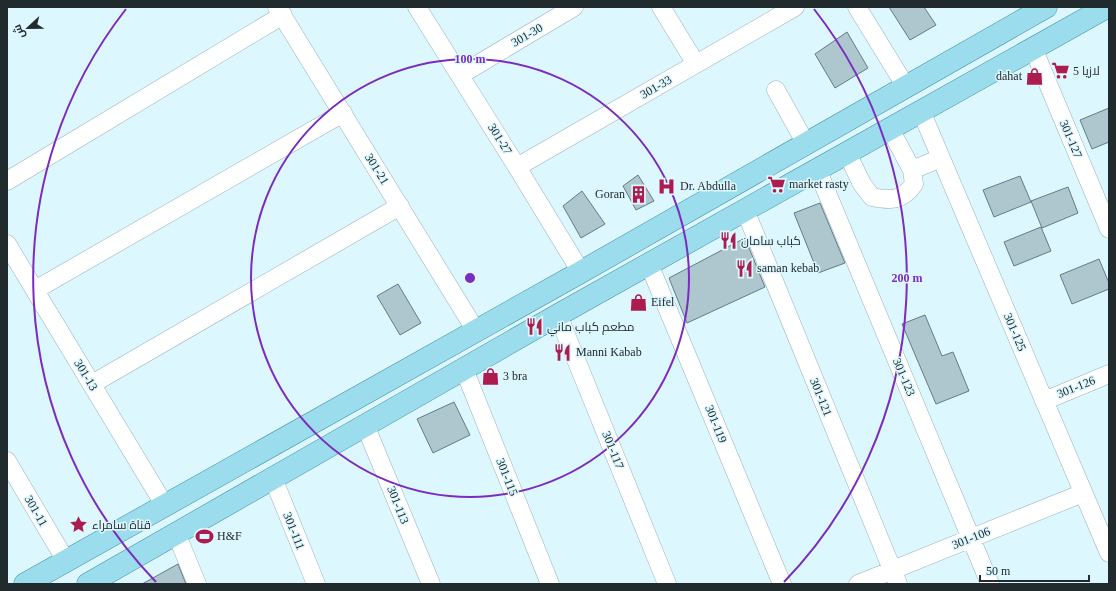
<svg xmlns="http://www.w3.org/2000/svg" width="1116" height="591" viewBox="0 0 1116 591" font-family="'Times New Roman',Cairo,serif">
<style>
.building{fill:#aec7ce;stroke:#647b82}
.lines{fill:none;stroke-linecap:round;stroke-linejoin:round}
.minor-casing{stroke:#98b0b7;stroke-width:19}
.major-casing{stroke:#458fa2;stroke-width:23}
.minor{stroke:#fff;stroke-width:18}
.major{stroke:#9bdced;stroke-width:22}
.ring{fill:none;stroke:#7b2cbf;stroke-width:2}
.labels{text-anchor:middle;stroke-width:3;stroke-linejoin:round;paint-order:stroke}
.street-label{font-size:12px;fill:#212a2d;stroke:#ddf7ff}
.poi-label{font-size:12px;fill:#212a2d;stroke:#ddf7ff;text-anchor:start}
.centre{fill:#7b2cbf;stroke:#ddf7ff;stroke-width:2}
.ring-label{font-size:12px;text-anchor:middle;font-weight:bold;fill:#7b2cbf;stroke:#ddf7ff;stroke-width:3;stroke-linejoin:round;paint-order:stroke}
</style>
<rect width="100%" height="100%" fill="#ddf7ff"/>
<path class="building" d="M889,7H924L936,25L910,40Z
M847,32L868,68L835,88L815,54Z
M1109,108V142L1092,149L1080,120Z
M638,175L654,201L636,210L623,186Z
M1020,176L1031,202L994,217L983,190Z
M1068,187L1078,213L1042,228L1031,201Z
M582,191L605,224L581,238L563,206Z
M820,203L845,263L818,273L794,213Z
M1041,227L1051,251L1014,266L1004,242Z
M745,238L765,287L687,323L669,278Z
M1099,259L1109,283V289L1072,304L1060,275Z
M398,284L421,323L400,335L377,296Z
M925,315L942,356L953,352L969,391L936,404L902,324Z
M454,402L470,435L433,453L417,419Z
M178,564L186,584H142Z"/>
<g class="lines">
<defs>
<path id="minor" d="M277,7L476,331
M417,7L517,167L581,272
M661,7L696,64
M857,7L906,87
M1033,48L1109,229
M460,75L574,7
M776,90L806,144
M921,111L1109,553
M847,153L862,184L872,197C891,201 902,201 914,184L912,170L890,129
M517,167L795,7
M817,169L990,584
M912,170L941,158
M7,181L283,15
M745,210L898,584
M7,244L165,506
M649,264L782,584
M35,290L343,113
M558,315L667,584
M464,369L550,584
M92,384L400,206
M1044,401L1109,374
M365,425L431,584
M7,461L66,561
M273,478L316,584
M176,533L197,584
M858,584L1083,493"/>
<path id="major" d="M25,584L581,272L1046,7
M88,584L558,315L1107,7"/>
</defs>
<use href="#minor" class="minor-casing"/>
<use href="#major" class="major-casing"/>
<use href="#minor" class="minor"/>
<use href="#major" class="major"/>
</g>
<g class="ring">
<circle cx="470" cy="278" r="219"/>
<path d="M156 582A437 437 0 0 1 126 9M814 9A437 437 0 0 1 784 582"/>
</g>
<defs>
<symbol id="supermarket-bare" viewBox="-9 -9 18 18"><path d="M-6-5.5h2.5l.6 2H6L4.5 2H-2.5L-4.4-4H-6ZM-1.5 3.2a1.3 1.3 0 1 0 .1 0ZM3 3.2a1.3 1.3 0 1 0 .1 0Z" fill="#ad1c4f" stroke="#ddf7ff" stroke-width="2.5" paint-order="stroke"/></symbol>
<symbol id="shop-bare" viewBox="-9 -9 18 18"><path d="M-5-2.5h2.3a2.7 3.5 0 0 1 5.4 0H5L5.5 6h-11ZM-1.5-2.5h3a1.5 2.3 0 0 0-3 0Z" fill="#ad1c4f" stroke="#ddf7ff" stroke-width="2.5" paint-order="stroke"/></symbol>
<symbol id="hospital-bare" viewBox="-9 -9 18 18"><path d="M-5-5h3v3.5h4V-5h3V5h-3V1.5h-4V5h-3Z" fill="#ad1c4f" stroke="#ddf7ff" stroke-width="2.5" paint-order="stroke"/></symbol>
<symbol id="building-bare" viewBox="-9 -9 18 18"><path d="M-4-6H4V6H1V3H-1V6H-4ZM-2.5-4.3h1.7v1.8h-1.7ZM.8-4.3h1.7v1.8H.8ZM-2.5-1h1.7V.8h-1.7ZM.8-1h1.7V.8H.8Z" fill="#ad1c4f" stroke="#ddf7ff" stroke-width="2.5" paint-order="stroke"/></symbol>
<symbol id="restaurant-bare" viewBox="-9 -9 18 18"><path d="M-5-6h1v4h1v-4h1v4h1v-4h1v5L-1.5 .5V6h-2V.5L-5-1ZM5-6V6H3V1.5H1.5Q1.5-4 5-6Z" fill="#ad1c4f" stroke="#ddf7ff" stroke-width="2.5" paint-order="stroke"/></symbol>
<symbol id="sight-bare" viewBox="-9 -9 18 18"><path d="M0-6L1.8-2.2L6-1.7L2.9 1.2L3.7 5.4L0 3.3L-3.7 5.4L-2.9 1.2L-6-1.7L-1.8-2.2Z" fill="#ad1c4f" stroke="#ddf7ff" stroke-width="2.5" paint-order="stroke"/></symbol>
<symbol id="stadium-bare" viewBox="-9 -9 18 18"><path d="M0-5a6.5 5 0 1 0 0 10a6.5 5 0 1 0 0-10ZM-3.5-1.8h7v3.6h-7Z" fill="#ad1c4f" stroke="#ddf7ff" stroke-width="2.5" paint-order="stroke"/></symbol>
</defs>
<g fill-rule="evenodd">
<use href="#supermarket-bare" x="1048" y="58" width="25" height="25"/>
<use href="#shop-bare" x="1022" y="64" width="25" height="25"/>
<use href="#supermarket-bare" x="764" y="172" width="25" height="25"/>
<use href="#hospital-bare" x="654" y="174" width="25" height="25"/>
<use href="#building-bare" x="626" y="182" width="25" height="25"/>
<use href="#restaurant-bare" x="716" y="228" width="25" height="25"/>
<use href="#restaurant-bare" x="732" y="256" width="25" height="25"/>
<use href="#shop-bare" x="626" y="290" width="25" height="25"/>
<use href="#restaurant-bare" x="522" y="314" width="25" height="25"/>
<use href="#restaurant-bare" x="550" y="340" width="25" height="25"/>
<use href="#shop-bare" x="478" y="364" width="25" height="25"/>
<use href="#sight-bare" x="66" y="512" width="25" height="25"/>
<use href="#stadium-bare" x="192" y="524" width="25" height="25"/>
</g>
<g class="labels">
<g class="street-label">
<text transform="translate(527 35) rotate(-30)" y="4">301-30</text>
<text transform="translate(656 87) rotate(-30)" y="4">301-33</text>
<text transform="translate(500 139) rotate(58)" y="4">301-27</text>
<text transform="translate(1071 139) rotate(67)" y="4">301-127</text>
<text transform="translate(377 169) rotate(58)" y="4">301-21</text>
<text transform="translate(1015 332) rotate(67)" y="4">301-125</text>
<text transform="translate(86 375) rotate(59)" y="4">301-13</text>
<text transform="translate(904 377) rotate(67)" y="4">301-123</text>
<text transform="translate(1076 387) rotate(-22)" y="4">301-126</text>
<text transform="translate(821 397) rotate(68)" y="4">301-121</text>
<text transform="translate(716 424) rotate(68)" y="4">301-119</text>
<text transform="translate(613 450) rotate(68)" y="4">301-117</text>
<text transform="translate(507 477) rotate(68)" y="4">301-115</text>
<text transform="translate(398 505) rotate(68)" y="4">301-113</text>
<text transform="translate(36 511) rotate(60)" y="4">301-11</text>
<text transform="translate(294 531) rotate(68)" y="4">301-111</text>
<text transform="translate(971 538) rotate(-22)" y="4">301-106</text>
</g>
<g class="poi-label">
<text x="1073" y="75">لازیا 5</text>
<text x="1022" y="80" text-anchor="end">dahat</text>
<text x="789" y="188">market rasty</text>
<text x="680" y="190">Dr. Abdulla</text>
<text x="625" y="198" text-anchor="end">Goran</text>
<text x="741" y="245">کباب سامان</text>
<text x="757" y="272">saman kebab</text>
<text x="651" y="306">Eifel</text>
<text x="547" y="331">مطعم كباب ماني</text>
<text x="576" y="356">Manni Kabab</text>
<text x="503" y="380">3 bra</text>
<text x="92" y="529">قناة سامراء</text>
<text x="217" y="540">H&amp;F</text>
</g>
</g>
<circle cx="470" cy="278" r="6" class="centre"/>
<g class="ring-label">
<text x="470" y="63">100 m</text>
<text x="907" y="282">200 m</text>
</g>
<rect width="1116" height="591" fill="none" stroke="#212a2d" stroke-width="16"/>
<g transform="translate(28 28) rotate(248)" stroke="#ddf7ff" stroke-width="3" paint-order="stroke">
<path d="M0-3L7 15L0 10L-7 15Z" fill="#212a2d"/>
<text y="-6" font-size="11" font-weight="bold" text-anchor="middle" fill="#212a2d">ش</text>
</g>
<path d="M980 575v6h109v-6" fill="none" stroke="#212a2d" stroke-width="2"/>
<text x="986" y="575" font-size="12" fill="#212a2d" stroke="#ddf7ff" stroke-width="3" paint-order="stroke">50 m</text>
</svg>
